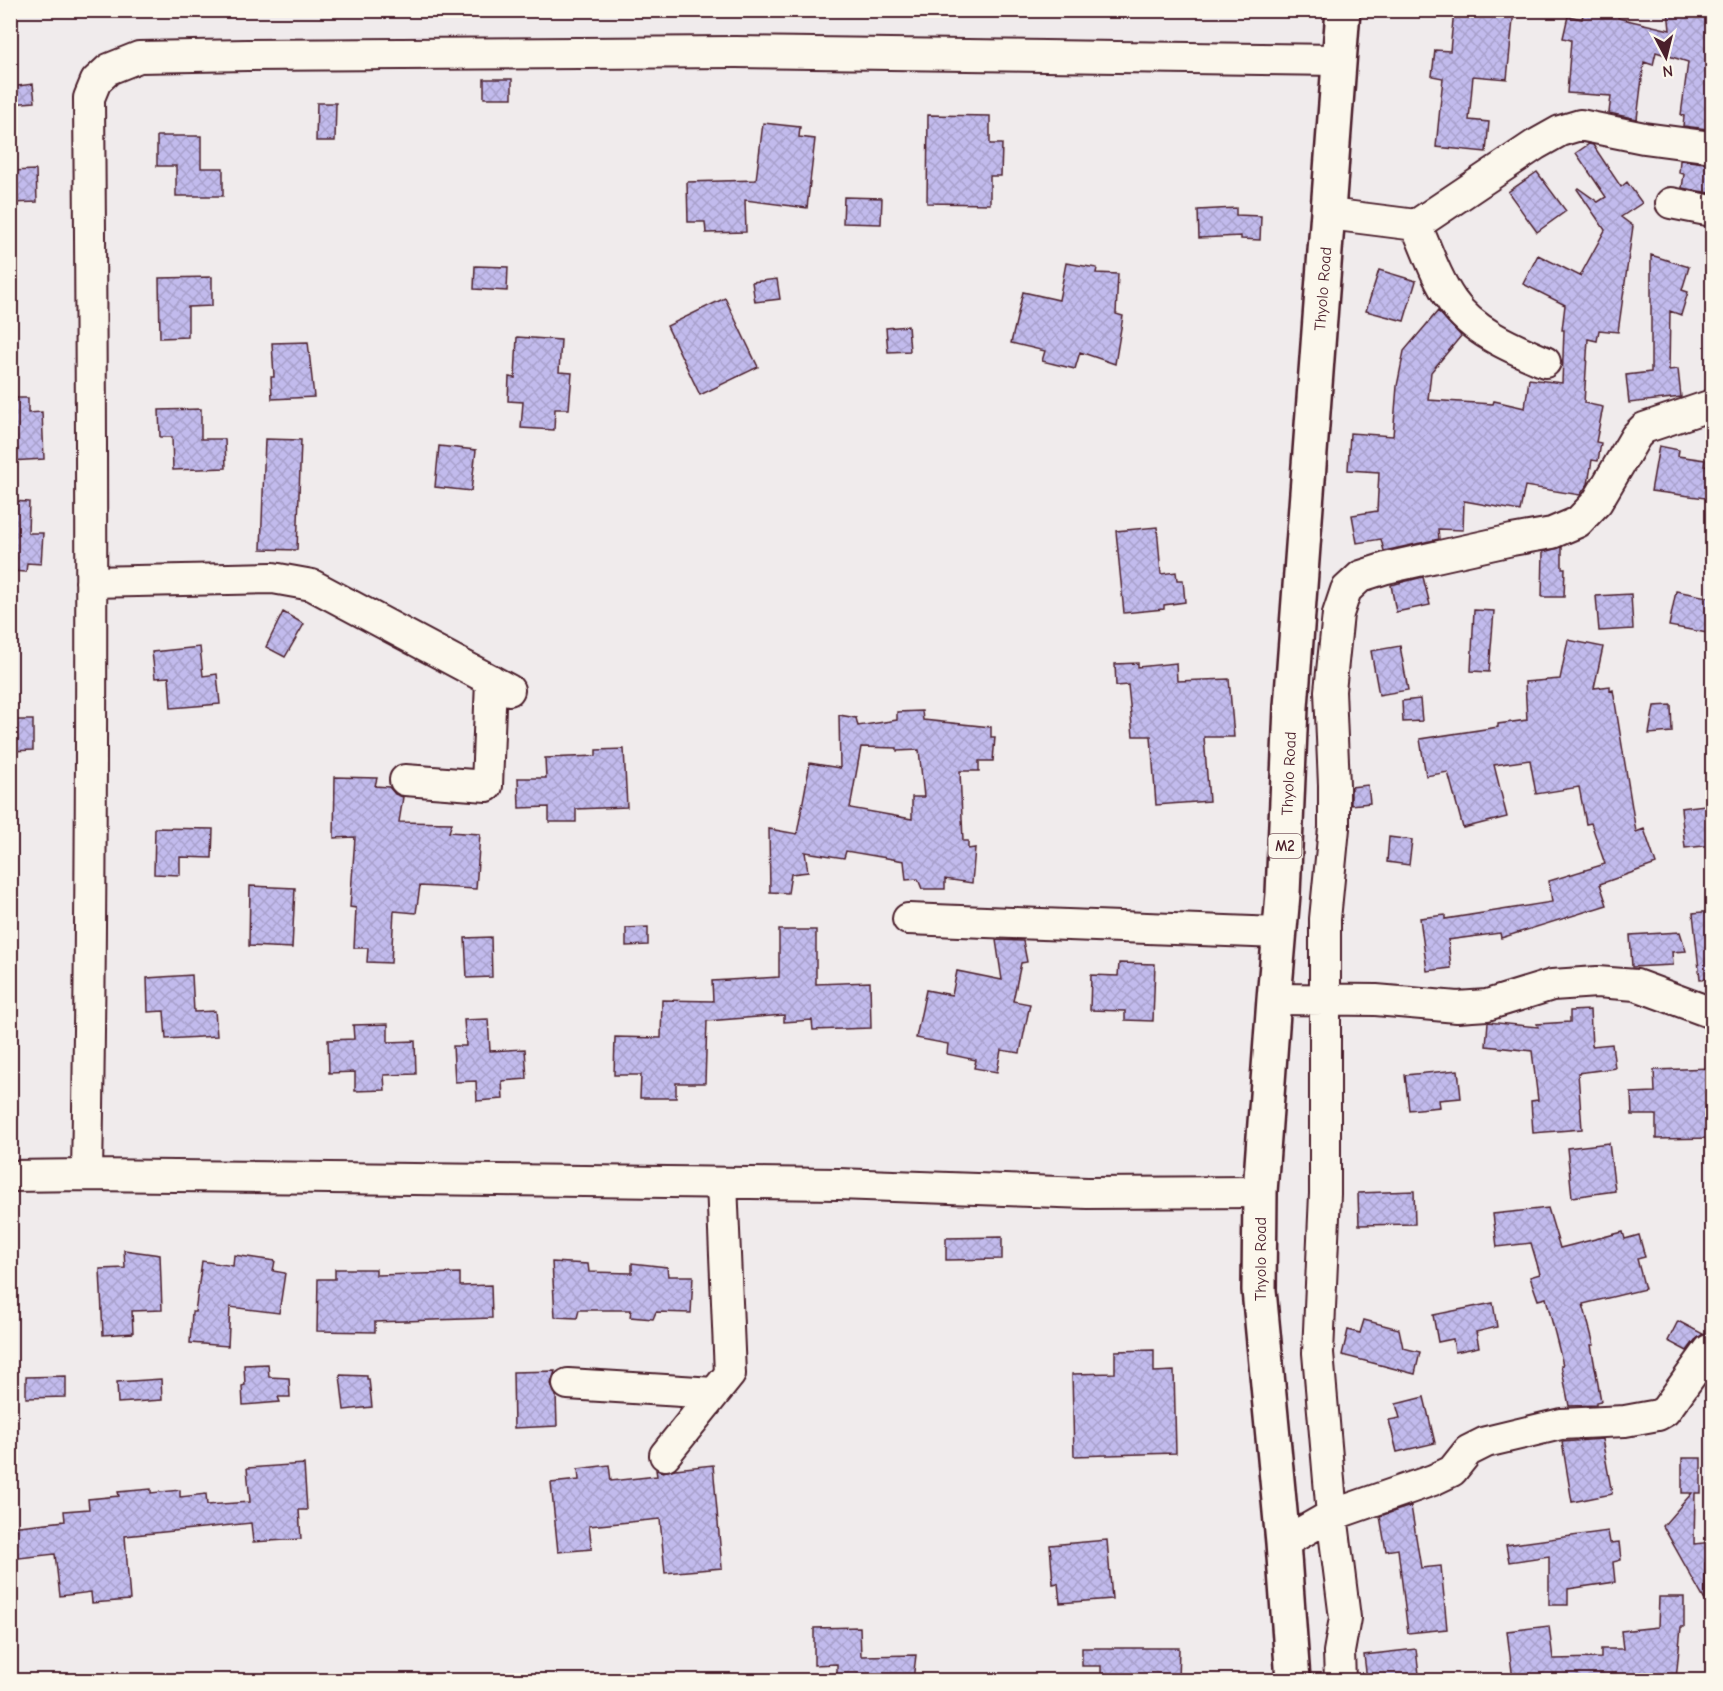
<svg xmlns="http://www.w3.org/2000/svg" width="1723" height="1691" viewBox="0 0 1723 1691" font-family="'Comic Neue',sans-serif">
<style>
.building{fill:url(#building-cross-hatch);stroke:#4a1f2b;stroke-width:1.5;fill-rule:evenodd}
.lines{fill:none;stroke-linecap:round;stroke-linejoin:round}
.minor-casing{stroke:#4a1f2b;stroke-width:34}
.highway-casing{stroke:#4a1f2b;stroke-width:38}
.minor{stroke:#fbf7ec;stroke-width:30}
.highway{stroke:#fbf7ec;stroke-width:33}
.labels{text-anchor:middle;stroke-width:4.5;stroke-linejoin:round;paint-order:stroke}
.shield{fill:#fbf7ec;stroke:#7f6065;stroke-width:1.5}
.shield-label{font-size:15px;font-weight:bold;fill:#4a1f2b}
.street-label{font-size:16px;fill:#4a1f2b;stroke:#fbf7ec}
</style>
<defs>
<pattern id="building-cross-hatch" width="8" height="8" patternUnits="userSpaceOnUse" patternTransform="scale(1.5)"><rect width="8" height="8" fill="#c2bbed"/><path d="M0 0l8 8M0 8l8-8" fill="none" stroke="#a8a0cb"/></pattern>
</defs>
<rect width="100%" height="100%" fill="#f0ebec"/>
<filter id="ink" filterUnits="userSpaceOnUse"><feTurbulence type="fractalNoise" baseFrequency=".0167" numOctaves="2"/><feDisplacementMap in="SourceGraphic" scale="12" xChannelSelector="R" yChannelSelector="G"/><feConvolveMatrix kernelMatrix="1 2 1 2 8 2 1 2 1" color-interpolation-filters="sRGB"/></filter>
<g filter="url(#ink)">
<path class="building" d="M1454,10H1514L1507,79L1473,76L1469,120L1489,122L1486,152L1436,147L1443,78L1432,76L1435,50L1450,51Z
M1584,10H1598L1619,15L1618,18L1670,30L1668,10H1708L1711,46L1707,77L1711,78L1708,103H1710L1708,129L1683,126L1684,116L1681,115L1688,62L1656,52L1653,65L1644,62L1637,119L1609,113L1611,96L1567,93L1571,40L1563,38L1568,16L1582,19Z
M484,79H512V98H484Z
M33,84L35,102L10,104V87Z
M317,103H336L335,141H316Z
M928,115L990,116V144H1002L1001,176H990V204L927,203Z
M763,123L800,127L799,137L815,139L807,208L745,200L746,232L706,233L705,222H688L687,182L756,180Z
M157,136H201V168H223V196H176V166H157Z
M1589,144L1593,145L1621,187L1627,182L1642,203L1621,217L1633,226L1618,332L1599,330L1597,341L1588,339L1584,403L1603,407L1596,442L1601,443L1598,461L1592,460L1588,484L1580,495L1525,486L1520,511L1464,501L1463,530L1438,529L1439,539L1384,551L1381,539L1357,543L1352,515L1377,511L1379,472L1348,470L1350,433L1393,436L1397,386L1404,351L1438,311L1461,336L1431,372L1428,400L1493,404L1494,401L1525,408L1529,379L1562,383L1564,330H1562L1565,305L1523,284L1538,255L1580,276L1605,230L1577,189L1578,188L1598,202L1606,197L1576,153Z
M1680,160L1713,164L1710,193L1682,188L1684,174L1679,173Z
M36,170L37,202L10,203V171Z
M1537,172L1566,211L1537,232L1508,192Z
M844,197L882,198L881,224L843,223Z
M1236,208V215L1261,216L1260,240L1241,239V236L1199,238L1198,210Z
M1651,255L1689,267L1682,290L1688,292L1681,315L1670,311L1669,370L1678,369L1681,397L1629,403L1626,375L1651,372Z
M1066,263L1097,268L1096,273L1118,274L1116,314L1123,316L1115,364L1080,352L1075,369L1042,361L1045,351L1011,343L1023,292L1059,300Z
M475,266L508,267L507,291L474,289Z
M1379,270L1416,281L1404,321L1366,311Z
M212,277V306L188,307V337L160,338L159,278Z
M777,279L780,299L755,302L752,282Z
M725,298L758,367L700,395L667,326Z
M908,326L910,351L888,352L886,328Z
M517,337L561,340L559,372L572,373L569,409H555L554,430L521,428L523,402L508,401L509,377L515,378Z
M308,342L314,397L272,399L271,377H274L272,343Z
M10,398H28V413L42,412L44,459L10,461Z
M201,409V439H225L226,468L173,470L172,437H160L159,410Z
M265,439L301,440L297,550L261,549Z
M439,446L476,450L471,491L435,487Z
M1659,446L1679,450L1678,456L1705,460L1704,466L1713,467V499L1651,491Z
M10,501L29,502L28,533H43L41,564L27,563L26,572L10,571Z
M1157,527L1161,574L1176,572L1177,580H1183L1185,602L1164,605V609L1124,613L1116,531Z
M1562,547V568H1565L1564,597H1542L1543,552Z
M1423,577L1430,605L1396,612L1391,585Z
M1676,591L1713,598V634L1669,626Z
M1631,594L1633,629L1599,631L1596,596Z
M1474,610L1494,611L1489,672L1471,671Z
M283,612L304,624L285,657L266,647Z
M1568,640L1603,647L1594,688L1610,686V691L1613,690L1636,832L1644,829L1656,864L1600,884L1607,905L1501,938L1500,933L1448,940L1451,968L1427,971L1420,918L1445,915V919L1552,902L1549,881L1605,864L1591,823L1586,824L1579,787L1536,794L1530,760L1494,765L1507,817L1463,828L1448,772L1426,776L1420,739L1498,727V724L1527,720L1525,682L1560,679Z
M1400,646L1408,690L1379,695L1371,651Z
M200,647L203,676L217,674L220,704L171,708L169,677L155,678L152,652Z
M1138,663V667L1176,663L1177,681L1229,679L1234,737H1204L1209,801L1156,805L1151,736H1133L1128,685L1116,686L1115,664Z
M1420,699L1422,721L1403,722L1402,701Z
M1671,705L1672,732L1649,734L1654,706Z
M922,711L923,720L991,727V737H995L993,761H979V771H960L963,841H968V849L975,848L972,883L945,879V889H922L918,879L906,880L904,861L846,851L844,858L805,852L808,872L791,874L788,893L770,892L769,829L797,834L810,763L840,768L839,715L856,718L858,726L897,720V712ZM861,747L897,748V751L919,750L924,797H912V819L850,808Z
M10,720H33V750L10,751Z
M624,749L627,807L576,809V822H549V807L519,808L518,778H546L545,758L596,756V750Z
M335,777L377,778L375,786L389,787L395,794L403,797L399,822L452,823L449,832L480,834L476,889L420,886L416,913L394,911L391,963L367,962L368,948H354L356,908L350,907L355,837L334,838Z
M1368,785L1370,803L1351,805V787Z
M1713,804V845L1685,848L1681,808Z
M155,828L213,829L212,858L180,857V875L154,874Z
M1389,837L1412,840L1409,865L1387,862Z
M250,886L295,888L292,948L249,946Z
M1713,911V978L1700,979L1693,913Z
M648,927V945L626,946V928Z
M779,930H816V984L870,982L871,1028L813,1030L812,1020L784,1022V1015L707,1021L705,1083H676V1098H640L641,1075H614L615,1037L661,1038L662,1000L713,1001L712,981L779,977Z
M1680,932L1686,951L1672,952L1673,965L1632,967L1630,935Z
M491,937L492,977L467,978L465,938Z
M996,940L1023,941L1027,962L1021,963L1013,1001L1030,1004L1020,1053L1001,1050L997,1072L974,1068L976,1060L947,1054L948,1044L916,1038L926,990L952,995L957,971L1002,980Z
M1119,963L1155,964L1153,1021L1125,1020V1011L1090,1010L1091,975L1118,976Z
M192,975L194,1012L215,1011L217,1036L166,1039L164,1011L148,1012L147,978Z
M1590,1010L1592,1046L1612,1044L1615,1068L1578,1073L1582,1129L1533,1133L1531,1101L1538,1100L1532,1051L1486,1046L1488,1022L1538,1027L1537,1024L1570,1022V1011Z
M488,1019L490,1051L525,1049L527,1079L502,1081L503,1099L477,1101L476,1081L455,1082L453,1046H466L464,1020Z
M388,1024V1042L415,1041L416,1074L384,1075L385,1090L355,1091V1072L329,1073L328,1040L354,1039L353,1025Z
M1712,1068L1713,1138L1656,1139V1115H1632L1631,1093L1655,1092L1654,1070Z
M1458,1070L1461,1098L1439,1100L1440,1107L1409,1110L1405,1075Z
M1609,1143L1615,1191L1572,1197L1567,1148Z
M1414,1191L1415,1224L1359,1225L1358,1193Z
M1548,1208L1560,1248L1623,1232L1625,1239L1639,1235L1645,1257L1637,1259L1645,1289L1583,1304L1594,1345H1591L1601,1401L1596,1402V1405L1569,1406L1561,1365H1563L1546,1298L1538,1300L1530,1277L1540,1274L1531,1243L1497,1247L1493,1214Z
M1002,1237V1259L946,1260V1238Z
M124,1250L160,1255L162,1310L132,1311L133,1333L103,1335L100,1269L125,1268Z
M234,1255L275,1261L273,1271L285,1273L279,1313L230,1307L228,1346L190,1343L192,1312H195L202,1261L233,1266Z
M552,1262L588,1264L589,1272L632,1273V1263L667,1267L668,1276H693L691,1313L656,1312L653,1319L630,1317L631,1310H579L577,1318L555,1317Z
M335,1269H376V1275L460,1273V1286L491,1285L492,1318L375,1322V1332L317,1331L318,1279H335Z
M1493,1303L1497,1327L1476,1332L1479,1347L1455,1352L1453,1339L1438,1342L1433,1315Z
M1364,1320L1399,1329L1403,1348L1420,1352L1415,1374L1342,1355L1348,1330L1360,1333Z
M1678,1321L1703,1334L1695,1340L1687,1351L1668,1341Z
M1154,1350V1372L1174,1371L1176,1453L1074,1456L1072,1374L1115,1373V1351Z
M268,1364L269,1377L289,1378L290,1397H278L280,1402L243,1405L242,1386L245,1385L244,1365Z
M555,1371L551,1384L556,1395L557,1426L514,1428L513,1372Z
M340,1375L367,1376V1379H369L372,1407L344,1410Z
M66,1376V1397L26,1398V1377Z
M161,1379L162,1400L118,1403L117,1382Z
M1424,1397L1435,1443L1397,1452L1389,1420L1400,1418L1396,1404Z
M1602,1439L1612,1494L1572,1502L1562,1442Z
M1682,1458H1701V1493H1695L1694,1544L1713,1542V1562L1705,1563V1601L1663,1526L1692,1493H1682Z
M304,1464L307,1510H299L301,1539L253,1542L251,1523L125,1536L130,1600L92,1603L91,1592L60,1596L55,1554L10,1559V1527L65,1521L64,1511L89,1509L88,1499L119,1496L118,1492L151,1489V1493L180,1490V1497L206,1494L207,1505L250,1502L247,1468Z
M609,1465L611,1481L657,1476L656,1470L663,1472L675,1469L713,1465L722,1568L665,1573L660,1519L589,1526L592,1549L558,1552L551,1483L579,1480L578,1469Z
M1411,1506L1421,1568L1441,1566L1447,1629L1408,1633L1398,1549L1386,1551L1380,1516Z
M1608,1531L1610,1543L1619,1542L1621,1560L1613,1562L1615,1582L1568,1589V1605H1549V1556L1509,1562L1506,1545Z
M1107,1540L1112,1599L1060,1603L1058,1583L1053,1584L1050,1545Z
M1659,1597H1684V1627H1681L1676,1680H1653L1654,1678L1591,1679V1680H1513L1507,1631L1549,1626L1553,1659L1601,1658V1649H1623L1621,1631L1658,1627Z
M860,1627L861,1656L916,1655L913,1680H837V1664L814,1665V1628Z
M1082,1648H1179L1178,1680H1101V1666H1082Z
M1416,1649L1419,1674L1367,1680L1364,1655Z"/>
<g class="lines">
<defs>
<path id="minor" d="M1671,203L1712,211
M1329,214L1416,225L1535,145L1560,131L1580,125L1644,138L1712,147
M1416,225C1427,250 1436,278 1452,301C1473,332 1512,348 1545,362
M91,582L273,578L312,585L509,690
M405,780L487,786L491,680
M908,919L1280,933
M1274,999L1376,1000L1457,1007L1487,1005L1552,985L1597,982L1636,985L1712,1013
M87,1175C93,816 92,457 89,98L96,81L109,69L139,57L247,55L736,52L1339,60
M10,1176L87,1175L838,1184L1087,1193L1260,1192
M568,1384L714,1393
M665,1455L730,1374L722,1183
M1283,1543L1332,1515L1433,1480L1452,1471L1468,1451L1486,1442L1561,1424L1625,1421L1658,1415L1665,1411L1709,1350
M1340,1680L1339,1652L1345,1618L1332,1515L1318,1353L1325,1194V919L1334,828V785L1330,691L1338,614L1346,590L1361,576L1386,568L1512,540L1552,533L1578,522L1597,502L1636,436L1644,428L1712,405"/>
<g id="highway">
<path id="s1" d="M1293,1680L1283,1543L1259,1290L1260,1192L1274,999L1283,894L1291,707L1343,10"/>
</g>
</defs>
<use href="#minor" class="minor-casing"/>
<use href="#highway" class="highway-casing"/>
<use href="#minor" class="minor"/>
<use href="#highway" class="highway"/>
</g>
</g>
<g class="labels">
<rect class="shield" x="1268.5" y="834" width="33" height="24" rx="4.5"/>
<g class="shield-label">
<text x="1285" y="851">M2</text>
</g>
<g class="street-label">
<text dy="6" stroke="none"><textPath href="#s1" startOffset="1395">Thyolo Road</textPath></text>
<text dy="6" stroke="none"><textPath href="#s1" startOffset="909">Thyolo Road</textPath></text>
<text transform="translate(1260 1259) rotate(-90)" y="6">Thyolo Road</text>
</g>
</g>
<rect width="1723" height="1691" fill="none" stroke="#fbf7ec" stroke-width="36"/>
<rect x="18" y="18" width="1687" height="1655" fill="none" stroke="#4a1f2b" stroke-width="2" filter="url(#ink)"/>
<g transform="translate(1666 57) rotate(173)" stroke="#fbf7ec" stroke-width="4.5" paint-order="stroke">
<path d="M0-4.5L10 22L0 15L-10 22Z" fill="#4a1f2b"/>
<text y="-9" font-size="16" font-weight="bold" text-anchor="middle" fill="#4a1f2b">N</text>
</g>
</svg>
